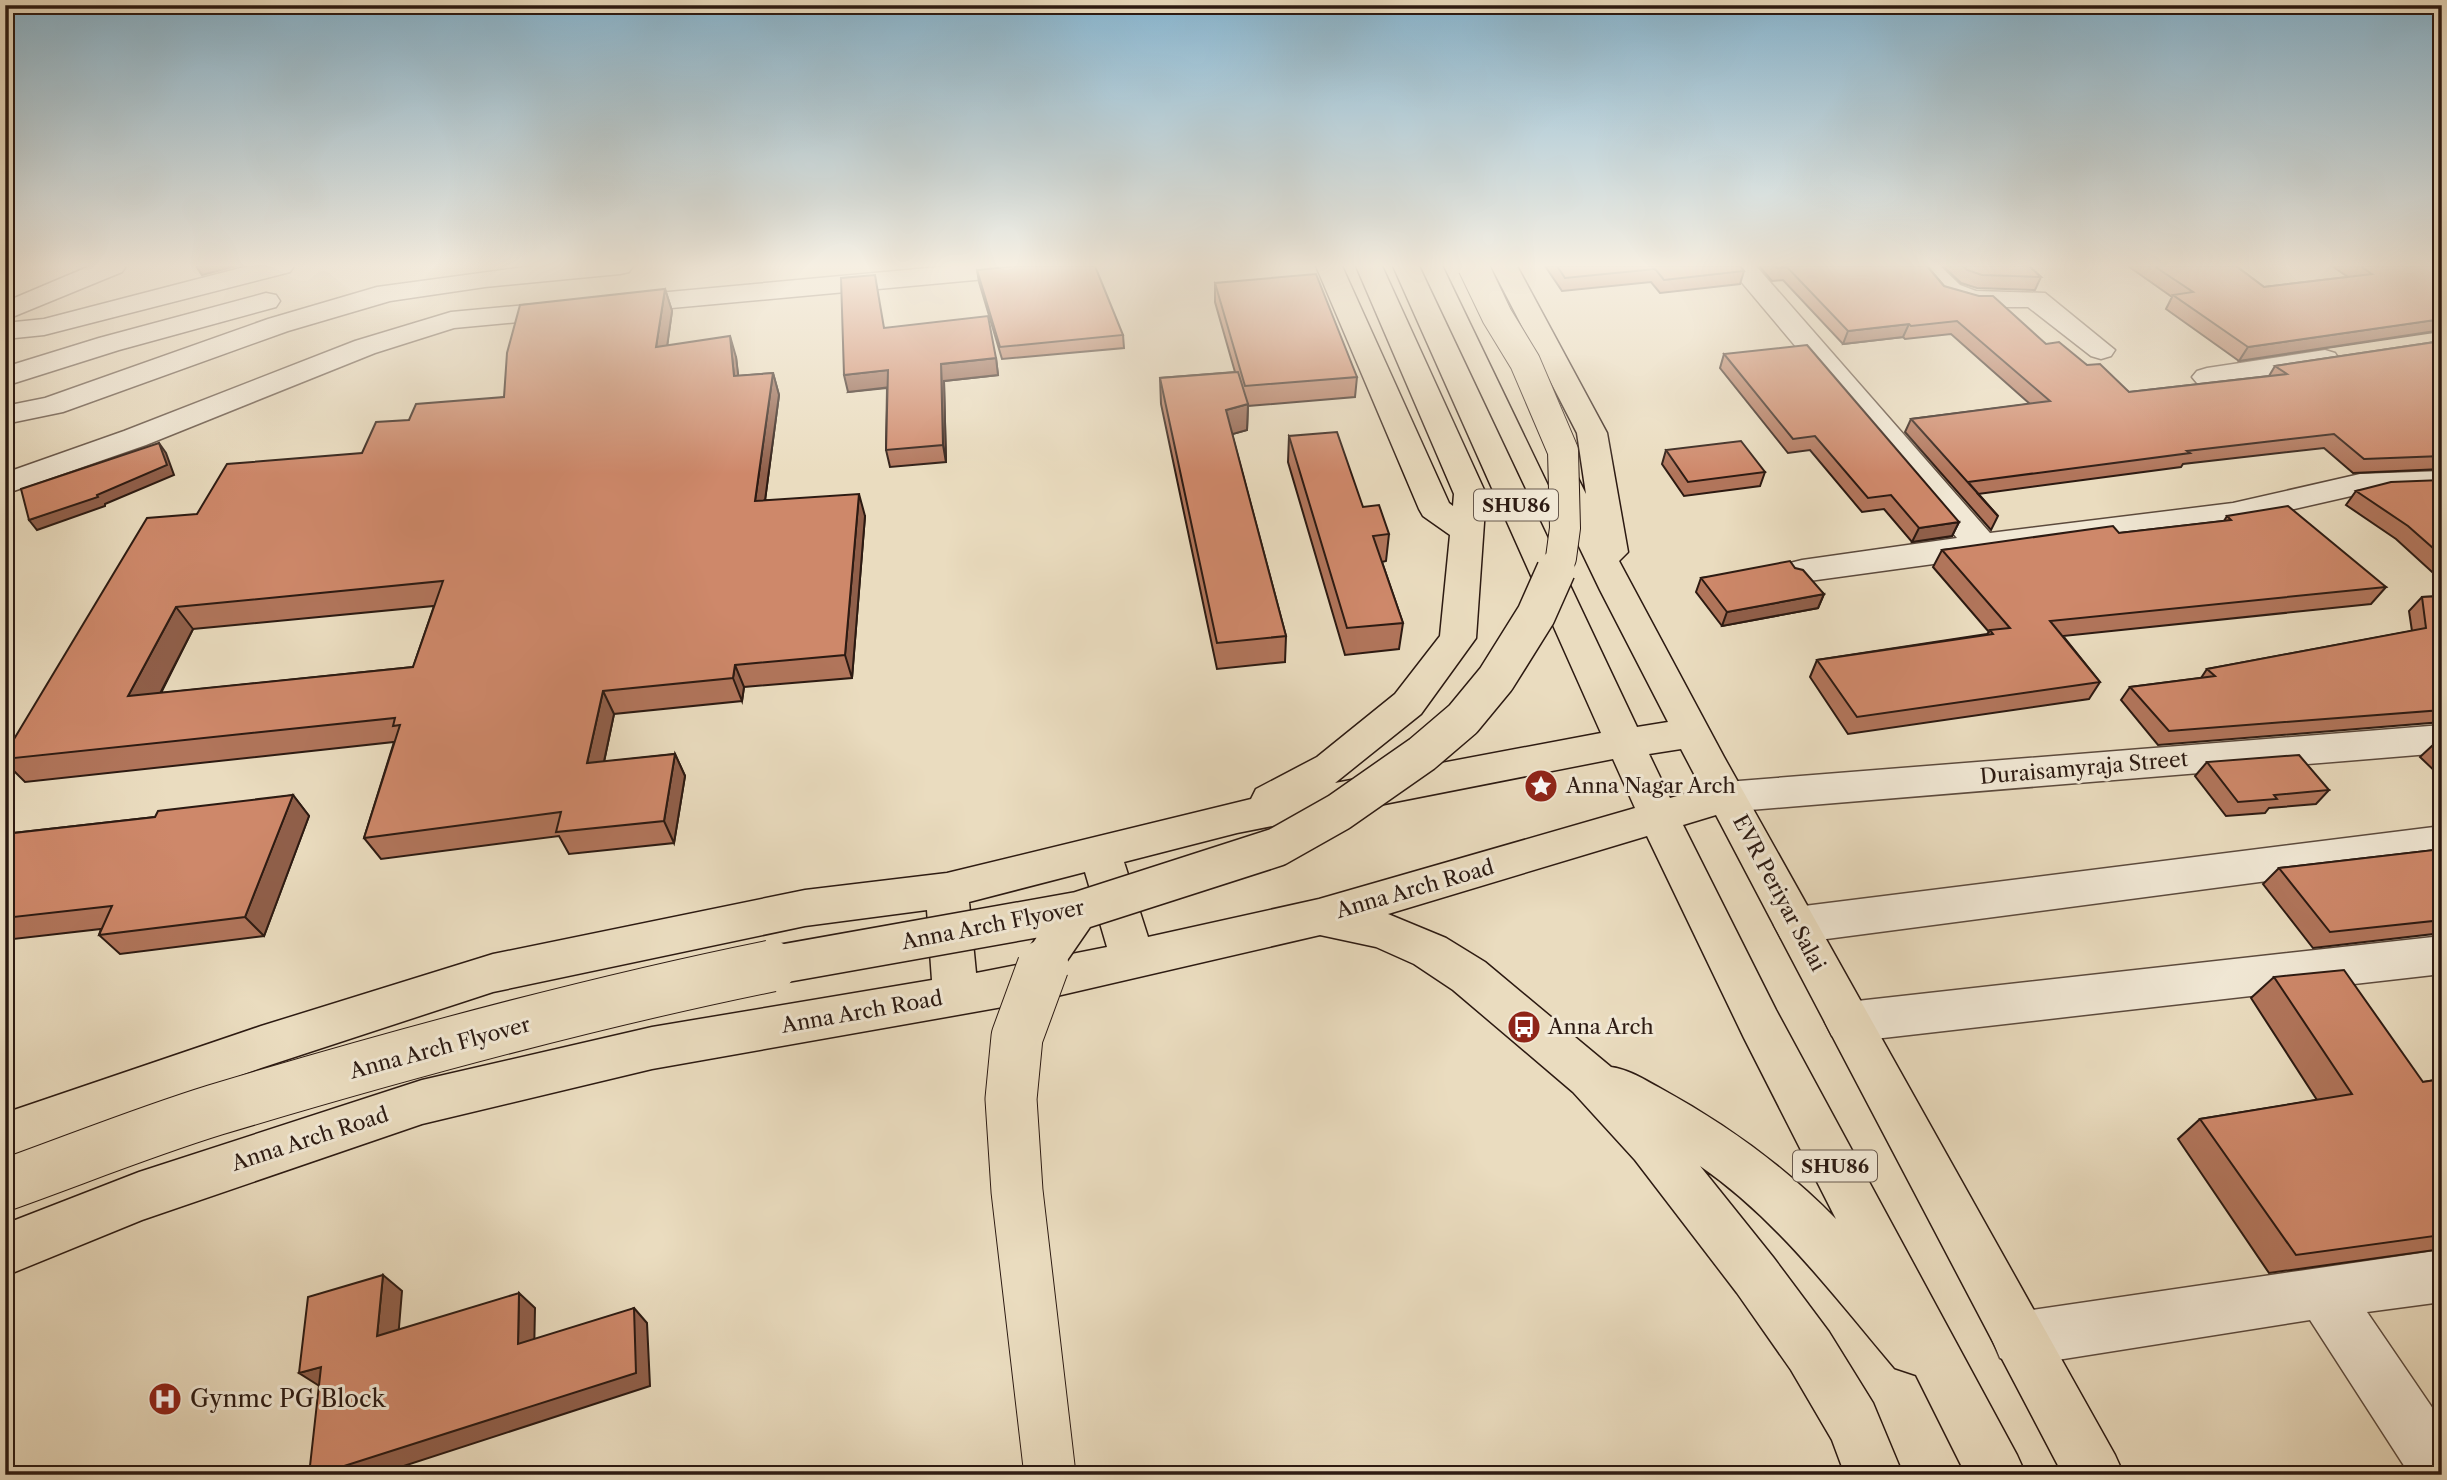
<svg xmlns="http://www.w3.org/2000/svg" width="2447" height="1480" viewBox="0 0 2447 1480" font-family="'Libre Caslon Text',serif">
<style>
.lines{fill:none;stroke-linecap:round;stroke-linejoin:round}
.minor-casing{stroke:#5c4a3d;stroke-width:3}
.major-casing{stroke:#2c1a12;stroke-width:3}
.minor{fill:#f1e8d5;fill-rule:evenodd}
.major{fill:#eadcbf;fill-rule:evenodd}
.major-bridge-far2-casing{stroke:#2c1a12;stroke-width:32;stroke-linecap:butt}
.major-bridge-far1-casing{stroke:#2c1a12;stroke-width:41;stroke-linecap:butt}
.major-bridge-casing{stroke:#2c1a12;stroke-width:53;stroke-linecap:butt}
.major-bridge-far2{stroke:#eadcbf;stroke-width:30}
.major-bridge-far1{stroke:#eadcbf;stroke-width:38}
.major-bridge{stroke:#eadcbf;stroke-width:51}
.wall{fill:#b1755b;stroke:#2c1a12;stroke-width:2;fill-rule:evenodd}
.shaded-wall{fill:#905f4a;stroke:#2c1a12;stroke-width:2}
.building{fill:#ce886a;stroke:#2c1a12;stroke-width:2;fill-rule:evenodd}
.labels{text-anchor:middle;stroke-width:6;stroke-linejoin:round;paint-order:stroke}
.shield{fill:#f1e8d5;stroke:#67584c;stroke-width:2}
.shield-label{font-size:19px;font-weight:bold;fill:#2c1a12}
.street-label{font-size:21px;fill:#2c1a12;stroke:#f1e8d5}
.poi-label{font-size:21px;fill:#2c1a12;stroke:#f1e8d5;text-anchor:start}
.near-poi-label{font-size:24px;fill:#2c1a12;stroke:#f1e8d5;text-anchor:start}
</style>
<rect width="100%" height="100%" fill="#eadcbf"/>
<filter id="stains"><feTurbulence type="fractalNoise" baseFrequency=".00286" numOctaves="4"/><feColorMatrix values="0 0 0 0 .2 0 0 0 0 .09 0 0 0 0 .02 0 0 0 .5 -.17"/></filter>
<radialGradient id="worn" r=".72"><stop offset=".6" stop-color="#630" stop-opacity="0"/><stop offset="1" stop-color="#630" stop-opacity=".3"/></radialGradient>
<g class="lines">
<defs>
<path id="minor" d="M90,266H126L122,272L5,320V302Z
M248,266H294L290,272L44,335L5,339V323L44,319Z
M533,266H633L629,272L620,274L485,287L390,301L288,331L63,412L5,424V406L45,398L268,319L377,287Z
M950,266H1054L1050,272L1041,274L454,328L375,353L146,445L5,494V473L124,431L355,341L451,312Z
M1728,266H1756L1990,533L2233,503L2360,474L2442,471V491L2360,494L2233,523L1802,582L1790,579L1785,571L1790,563L1802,560L1957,538Z
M1912,266H1940L1960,285L1976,291L2045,293L2115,350L2111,356L2101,359L2091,356L2028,307H1974L1940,297Z
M266,293L276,295L280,301L276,307L119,350L5,386V367L99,338Z
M2325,350L2335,353L2339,359L2335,365L2207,386L2197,383L2192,377L2197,371L2207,368Z
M2442,725V753L1726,812L1712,808L1706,797L1712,786L1726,782Z
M2442,826V858L1796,943L1781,938L1774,925L1781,912L1796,907Z
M2442,936V974L1848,1042L1832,1036L1825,1022L1832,1008L1848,1002Z
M2442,1250V1302L2367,1312L2442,1422V1475H2410L2310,1320L2019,1366L2000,1358L1992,1339L2000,1320L2019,1312Z"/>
<path id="major" d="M1316,266H1342L1449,503L1453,506L1454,494L1356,266H1382L1486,494L1476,638L1421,714L1335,783L1601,733L1393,266H1419L1637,727L1668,722L1600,590L1444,266H1470L1586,494L1577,433L1491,266H1517L1607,433L1628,552L1619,561L1724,757L2115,1455L2124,1475H2063L1716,815L1683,825L1776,1010L2017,1455L2026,1475H1966L1916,1375L1895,1368C1834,1296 1778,1220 1700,1166L1773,1257L1829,1332L1873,1403L1903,1475H1845L1832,1440L1791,1370L1737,1293L1635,1160L1573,1092L1453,990L1414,964L1376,947L1320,935L1031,1002L652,1069L422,1124L142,1220L5,1276V1224L139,1172L422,1080L652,1027L932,980L927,910L805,926L493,992L261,1068L5,1159V1113L261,1026L493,954L805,890L947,873L1251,799L1256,789L1317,757L1395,694L1440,636L1450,535L1423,516L1419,509ZM1681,749L1702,789L1670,798L1649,754ZM1613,759L1635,808L1319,899L1148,937L1124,862L1237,833ZM1647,836L1744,1038L1836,1219C1784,1166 1726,1124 1660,1088C1645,1080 1628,1069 1611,1067L1485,962L1446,938L1388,914ZM1085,872L1107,947L976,973L969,902Z"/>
</defs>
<use href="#minor" class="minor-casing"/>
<use href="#major" class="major-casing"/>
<use href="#minor" class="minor"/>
<use href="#major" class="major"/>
<defs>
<path id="major-bridge-far2" d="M1473,266L1497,316L1525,362L1563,451L1565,528L1561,558L1555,572"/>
<path id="major-bridge-far1" d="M763,967L1078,911L1277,847L1339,812L1422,754L1463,719L1496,679L1536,615L1556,570
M1043,967L1047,956L1078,911"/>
<path id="major-bridge" d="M1043,966L1017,1037L1011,1099L1017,1191L1050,1475
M5,1185C75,1160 144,1132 215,1110C398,1055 584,1004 771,966"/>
</defs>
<use href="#major-bridge-far2" class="major-bridge-far2-casing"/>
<use href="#major-bridge-far1" class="major-bridge-far1-casing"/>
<use href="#major-bridge" class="major-bridge-casing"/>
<use href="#major-bridge-far2" class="major-bridge-far2"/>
<use href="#major-bridge-far1" class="major-bridge-far1"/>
<use href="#major-bridge" class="major-bridge"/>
</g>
<path class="wall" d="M1545,266H1740L1744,271L1740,284L1660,293L1651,282L1562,291Z
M1759,266H1927L1944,286L2046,344L2087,365L2129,392L2269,376L2275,366L2442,341V469L2353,473L2324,448L2183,464L2181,467L1978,494L1998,516L1991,530L1905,432L1911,419L2030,404L1951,334L1905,339L1903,337L1843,344L1783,280L1772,281Z
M1943,266H2029L2041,277L2035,290L1977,288L1961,283Z
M2128,266H2236L2264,287L2348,277L2332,266H2442V331L2239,361L2166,309L2172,297Z
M977,270L1123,335L1124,348L1002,359L979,282Z
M1215,283L1357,377L1355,397L1248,406L1247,430L1232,434L1286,636L1285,662L1217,669L1161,404L1160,378L1235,372L1215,302Z
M665,289L672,311L667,345L736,357L738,376L773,373L779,395L765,500L865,516L852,678L744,687L742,701L614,714L604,762L675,754L685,776L674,843L569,854L559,836L381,859L364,838L394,742L25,782L5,762V754L197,514L362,453L409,420L504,397ZM434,606L413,667L161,693L193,629Z
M885,328L996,358L998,375L944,381L946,462L890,467L886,450L887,388L848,392Z
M1724,354L1959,522L1952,536L1912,542L1884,509L1862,512L1810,450L1788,453L1720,368Z
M1289,436L1363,507L1389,534L1386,561L1382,562L1403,623L1399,649L1345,655L1288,462Z
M1666,450L1765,472L1760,486L1684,496L1662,464Z
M2442,480V581L2396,539L2346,505L2356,491Z
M2227,516L2386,587L2371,604L2063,636L2100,682L2089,699L1848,734L1810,677L1817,660L1987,634L1989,632L1933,567L1942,550L2119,533L2224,521Z
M1795,568L1824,594L1818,608L1722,626L1696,592L1701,578Z
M2442,596V722L2158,745L2121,700L2130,687L2201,678L2207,669L2412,631L2409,611L2422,597Z
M2442,743V778L2420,757L2434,744Z
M2207,762L2329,790L2316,804L2269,808L2265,813L2226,816L2195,776Z
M293,795L309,816L264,936L120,954L99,935L101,929L5,940V834L155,817Z
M2442,849V933L2313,948L2263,884L2279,868Z
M2274,977L2423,1082L2442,1079V1249L2269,1273L2178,1139L2200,1119L2317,1100L2251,998Z"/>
<path class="shaded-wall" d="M196,266H236L202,275Z
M665,289L672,311L664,369L656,347Z
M2442,319V330L2239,361L2248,347Z
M1909,324L1903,337L1843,344L1848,331Z
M730,336L736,357L741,398L734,376Z
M996,358L998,375L944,381L946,462L943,445L941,364Z
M888,370L891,387L848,392L844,375Z
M773,373L779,395L762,523L755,501Z
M1248,404L1247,430L1226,436V410Z
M159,443L166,453L174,475L105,504V506L37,530L29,520L97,495Z
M859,494L865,516L852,678L845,655Z
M5,495L8,523L5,524Z
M1959,522L1952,536L1912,542L1919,528Z
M1824,594L1818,608L1722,626L1727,612Z
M176,607L193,629L147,719L128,696Z
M735,665L744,687L742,701L733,678Z
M603,691L614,714L599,785L587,763Z
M675,754L685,776L674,843L664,821Z
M293,795L309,816L264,936L245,917Z
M383,1275L402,1291L397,1351L377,1336Z
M519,1293L535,1308L534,1358L518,1344Z
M634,1308L647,1323L650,1386L376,1475H316Z
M321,1367V1387L299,1373Z"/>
<path class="building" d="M1016,266H1095L1123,335L1000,347L977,270Z
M1557,266H1740L1744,271L1664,280L1655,269L1565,278Z
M1775,266H1927L1944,286L1979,296H1993L2046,344L2059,342L2087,365L2100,364L2129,392L2287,374L2275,366L2442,341V456L2364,459L2334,434L2187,451L2190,453L1968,482L1998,516L1911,419L2050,401L1957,321L1911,326L1909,324L1848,331L1787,267L1777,268Z
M1963,266H2029L2041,277L1982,275L1967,270Z
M2154,266H2236L2264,287L2372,274L2360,266H2442V319L2248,347L2173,295L2193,292Z
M1316,274L1357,377L1245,386L1215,283Z
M875,275L884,328L988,316L996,358L941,364L943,445L886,450L888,370L844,375L841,278Z
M665,289L656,347L730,336L734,376L773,373L755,501L859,494L845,655L735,665L733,678L603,691L587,763L675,754L664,821L556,832L561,812L364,838L400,725L393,726L395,718L5,759V754L147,518L197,514L227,464L362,453L376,422L409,420L416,404L504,397L507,353L520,305ZM443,581L413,667L128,696L176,607Z
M1807,345L1959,522L1919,528L1891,495L1868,498L1815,436L1793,439L1724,354Z
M1238,372L1248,404L1226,410L1286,636L1217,643L1160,378Z
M1337,432L1363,507L1379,505L1389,534L1373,536L1403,623L1347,628L1289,436Z
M1741,441L1765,472L1688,482L1666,450Z
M159,443L167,465L97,495L98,497L29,520L21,489Z
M2442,480V556L2408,526L2356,491L2391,482Z
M2288,506L2386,587L2050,621L2100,682L1857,717L1817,660L1993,634L1990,630L2010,628L1942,550L2113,526L2119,533L2231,520L2227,516Z
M1790,561L1795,568L1803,570L1824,594L1727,612L1701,578Z
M2442,596V710L2169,731L2130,687L2215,676L2207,669L2426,628L2422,597Z
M2442,743V751L2434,744Z
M2299,755L2329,790L2274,795L2277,799L2238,802L2207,762Z
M293,795L245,917L99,935L112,906L5,918V834L155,817L158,811Z
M2442,849V920L2330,932L2279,868Z
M2344,970L2423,1082L2442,1079V1235L2296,1255L2200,1119L2352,1094L2274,977Z
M383,1275L377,1336L519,1293L518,1344L634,1308L636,1373L316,1475H309L321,1367L299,1373L308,1297Z"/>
<linearGradient id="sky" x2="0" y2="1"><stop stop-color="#88b7d2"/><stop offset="0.56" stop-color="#f6efe2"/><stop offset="1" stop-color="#f6efe2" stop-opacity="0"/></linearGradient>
<rect width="2447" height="474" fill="url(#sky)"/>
<defs>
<symbol id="sight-disc" viewBox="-11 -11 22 22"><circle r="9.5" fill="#8f2418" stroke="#f1e8d5"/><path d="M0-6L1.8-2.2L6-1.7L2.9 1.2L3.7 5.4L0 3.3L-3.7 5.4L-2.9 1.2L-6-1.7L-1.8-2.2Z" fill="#fff"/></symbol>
<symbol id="bus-disc" viewBox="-11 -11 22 22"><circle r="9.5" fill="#8f2418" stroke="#f1e8d5"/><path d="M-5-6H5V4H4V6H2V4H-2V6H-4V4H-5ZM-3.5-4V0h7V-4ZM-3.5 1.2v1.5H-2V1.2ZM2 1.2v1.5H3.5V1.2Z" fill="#fff"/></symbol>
<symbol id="hospital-disc" viewBox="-11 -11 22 22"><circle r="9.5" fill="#8f2418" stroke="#f1e8d5"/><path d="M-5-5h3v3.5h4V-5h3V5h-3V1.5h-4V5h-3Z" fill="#fff"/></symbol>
</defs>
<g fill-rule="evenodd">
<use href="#sight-disc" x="1522" y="767" width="38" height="38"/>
<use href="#bus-disc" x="1505" y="1008" width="38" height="38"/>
<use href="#hospital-disc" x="146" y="1380" width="38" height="38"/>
</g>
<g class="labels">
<g class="shield">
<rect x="1474" y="489.5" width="84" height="31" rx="5"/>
<rect x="1793" y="1150.5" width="84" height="31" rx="5"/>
</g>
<g class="shield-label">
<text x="1516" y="512">SHU86</text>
<text x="1835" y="1173">SHU86</text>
</g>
<g class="street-label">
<text transform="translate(2084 768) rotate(-5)" y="7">Duraisamyraja Street</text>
<text transform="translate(1415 889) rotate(-16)" y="7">Anna Arch Road</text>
<text transform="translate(1779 893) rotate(62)" y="7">EVR Periyar Salai</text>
<text transform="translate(993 925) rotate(-11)" y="7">Anna Arch Flyover</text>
<text transform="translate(862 1012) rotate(-10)" y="7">Anna Arch Road</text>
<text transform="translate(440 1048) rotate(-15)" y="7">Anna Arch Flyover</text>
<text transform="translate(310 1139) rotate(-18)" y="7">Anna Arch Road</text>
</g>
<g class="poi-label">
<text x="1566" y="793">Anna Nagar Arch</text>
<text x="1548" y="1034">Anna Arch</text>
</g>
<g class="near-poi-label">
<text x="190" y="1407">Gynmc PG Block</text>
</g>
</g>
<rect width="2447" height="1480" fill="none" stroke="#eadcbf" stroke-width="28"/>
<rect x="7" y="7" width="2433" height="1466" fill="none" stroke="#2c1a12" stroke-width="3.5"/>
<rect x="14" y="14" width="2419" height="1452" fill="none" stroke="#2c1a12" stroke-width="2"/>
<rect width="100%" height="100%" filter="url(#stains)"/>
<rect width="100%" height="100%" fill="url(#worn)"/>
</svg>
